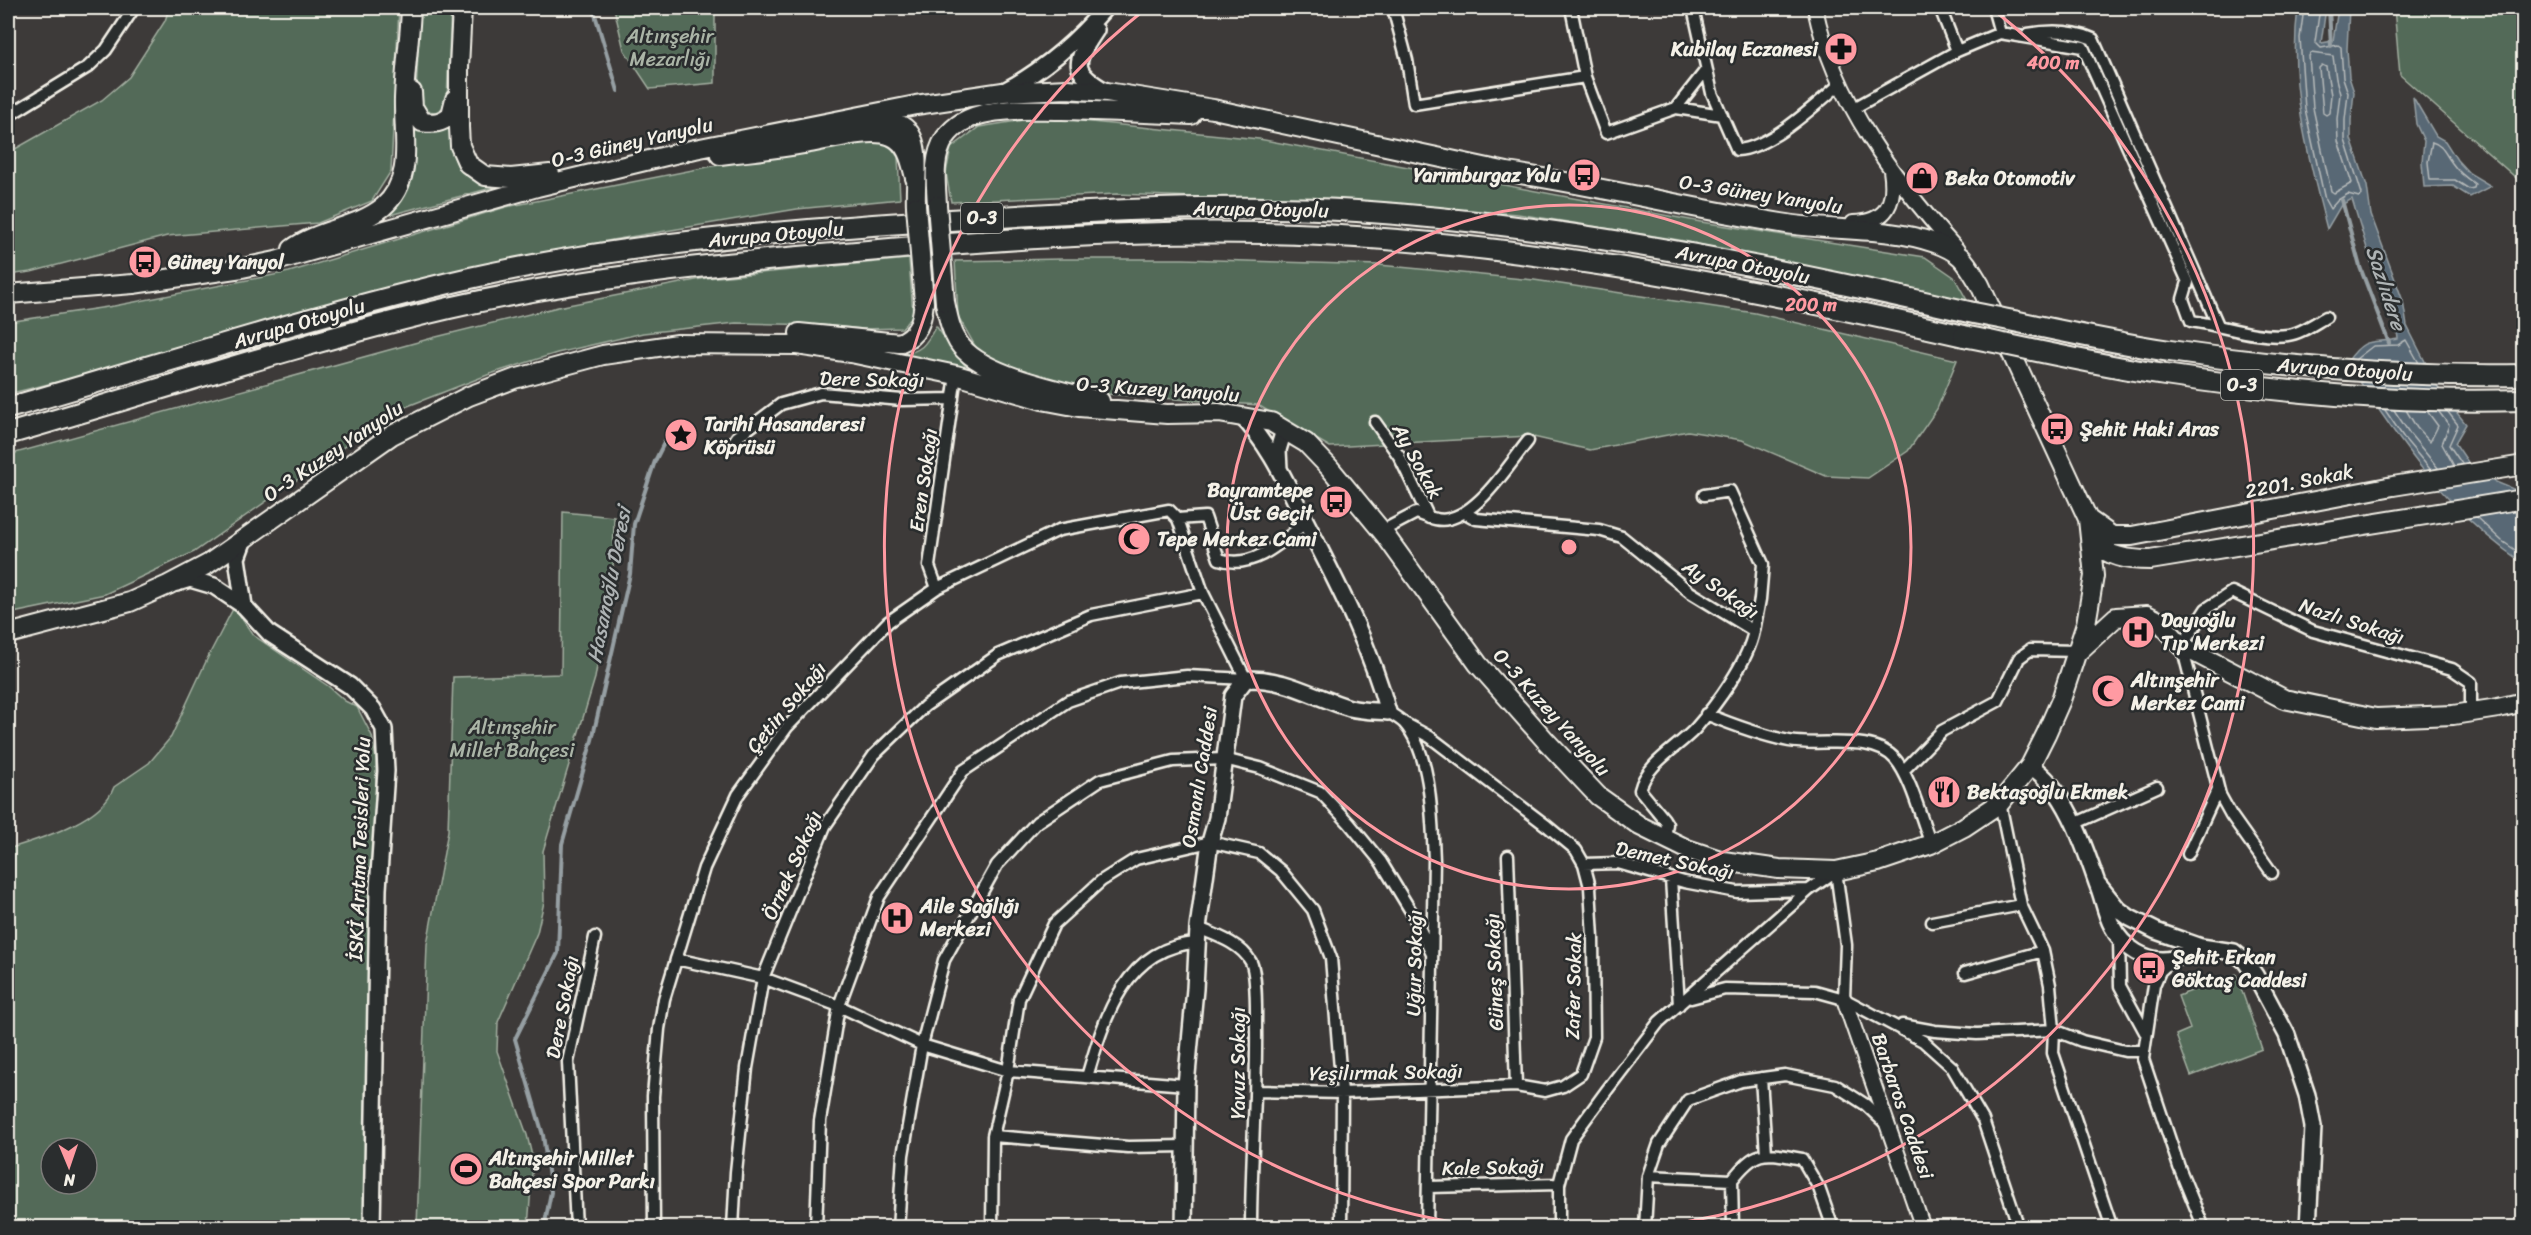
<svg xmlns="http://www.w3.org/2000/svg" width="2531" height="1235" viewBox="0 0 2531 1235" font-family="Sriracha,sans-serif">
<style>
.green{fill:#526b58;stroke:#a3aea0;stroke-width:1.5;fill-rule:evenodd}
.water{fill:#586875;stroke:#969fa3;stroke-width:1.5}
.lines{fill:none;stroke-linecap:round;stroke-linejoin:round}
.shore{stroke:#b6baba;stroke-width:1.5}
.stream{stroke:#969fa3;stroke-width:4}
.minor-casing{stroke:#f4f1e8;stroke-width:15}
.tertiary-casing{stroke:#f4f1e8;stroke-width:18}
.secondary-casing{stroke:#f4f1e8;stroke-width:20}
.primary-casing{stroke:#f4f1e8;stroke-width:22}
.motorway-casing{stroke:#f4f1e8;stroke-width:24}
.minor{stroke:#2a2d2e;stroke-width:10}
.tertiary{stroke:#2a2d2e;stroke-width:14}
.secondary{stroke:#2a2d2e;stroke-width:15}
.primary{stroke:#2a2d2e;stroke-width:18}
.motorway{stroke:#2a2d2e;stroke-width:20}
.primary-bridge-casing{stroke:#f4f1e8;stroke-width:22;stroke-linecap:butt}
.motorway-bridge-casing{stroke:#f4f1e8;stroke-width:24;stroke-linecap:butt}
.primary-bridge{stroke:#2a2d2e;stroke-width:18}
.motorway-bridge{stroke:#2a2d2e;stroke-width:20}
.ring{fill:none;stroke:#ff9aa2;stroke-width:3}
.labels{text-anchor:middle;stroke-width:5;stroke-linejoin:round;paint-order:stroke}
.shield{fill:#2a2d2e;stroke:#b7b6b0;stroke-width:1.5}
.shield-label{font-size:18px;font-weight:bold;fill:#f4f1e8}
.park-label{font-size:20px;fill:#abb5a7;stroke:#2a2d2e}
.poi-label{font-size:20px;font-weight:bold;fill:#f4f1e8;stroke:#2a2d2e;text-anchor:start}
.street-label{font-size:20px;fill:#f4f1e8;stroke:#2a2d2e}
.water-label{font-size:21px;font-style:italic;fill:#aeb3b4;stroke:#2a2d2e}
.centre{fill:#ff9aa2;stroke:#2a2d2e;stroke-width:3}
.ring-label{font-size:18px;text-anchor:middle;font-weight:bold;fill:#ff9aa2;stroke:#2a2d2e;stroke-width:5;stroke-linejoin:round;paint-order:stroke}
</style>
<rect width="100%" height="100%" fill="#3d3a39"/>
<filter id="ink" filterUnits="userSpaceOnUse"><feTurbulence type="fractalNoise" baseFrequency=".0167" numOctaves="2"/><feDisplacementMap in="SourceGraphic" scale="12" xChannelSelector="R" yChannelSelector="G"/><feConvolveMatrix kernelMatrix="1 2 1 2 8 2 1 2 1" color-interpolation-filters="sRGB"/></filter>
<g filter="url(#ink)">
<path class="green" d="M169,8H399L391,171L372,201L318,223L167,236L31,272L8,275V153L102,100L129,77L165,21Z
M420,8H451L447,99L446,106L436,112L425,111L416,95Z
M614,8H715V83L650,89L624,50Z
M2394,8H2523V184L2400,75Z
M1042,117L1259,139L1701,222L1925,257L1954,277L1968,302L1679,240L1518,214L1379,204L1117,194L951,202L946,173L951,148L979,127Z
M451,121C452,162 452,175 495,187L386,216C419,182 415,171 413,126L423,129Z
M886,140L898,157L900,199L797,209L612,240L392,286L133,363L8,394V322L114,306L289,272L506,207L713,166Z
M909,259L913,315L902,328L863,329L823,325L736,323L643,333L557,353L490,374L395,411L194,552L105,594L8,614V455L436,337L558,307L706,278Z
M1062,259H1183L1379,265L1534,280L1755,313L1957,360L1937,409L1908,451L1868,478L1826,476L1742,440L1688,431L1590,450L1529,436L1330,447L1258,405L1093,393L1016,371L978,351L958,316L955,261Z
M936,326L967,368L900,355C922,351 925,346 936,326Z
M563,512L614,517L613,574L595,678L543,851L544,902L537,933L498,1022L497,1051L527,1135L533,1160L528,1227H417L427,944L448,831L453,677L561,674Z
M234,607L253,635L328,686L345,701L357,707L372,736L376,760V788L371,868L365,1227L8,1228V849C39,839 101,822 114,787L149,763L171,737L209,655ZM51,1148H87V1184H51Z
M2236,974L2262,1049L2191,1076L2176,1035L2190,1029L2178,996Z"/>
<path class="water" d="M2298,8H2326L2321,43L2333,41L2338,8H2349L2347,49L2349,77L2354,92L2351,120V139L2367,186L2371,215L2403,301L2407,326L2441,393L2466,424L2455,443L2476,474L2523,493V563C2445,510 2398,440 2347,362C2366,335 2371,344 2398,339L2395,314L2376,278L2352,199L2341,205L2327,229C2308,157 2288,82 2298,8Z
M2413,97L2436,136L2445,141L2457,160L2469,173L2491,186L2470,197L2453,186L2424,187L2422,162L2424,141L2416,124Z"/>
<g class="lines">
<path class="shore" d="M2304,8L2300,38L2305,109L2325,200L2330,209L2338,200L2348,194L2359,197L2362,194L2345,140V120L2348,93L2343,78L2341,47L2338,45L2321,48L2315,42L2320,8
M2311,53L2333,56L2336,79L2340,94L2337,119L2338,141L2352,183L2334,193L2331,191L2313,108L2309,56Z
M2322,65L2326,67L2331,95L2329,113L2326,115L2323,113L2319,68Z
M2432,142C2443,145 2445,154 2452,163C2458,172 2466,178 2475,184L2474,188L2469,189L2455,180H2430L2428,162Z
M2356,359L2373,346L2398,345L2406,340L2419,363
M2385,410L2404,438L2430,469
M2394,410L2410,434L2438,468
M2406,410L2417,428L2430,442L2438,426L2427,411
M2439,412L2449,425L2442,444L2454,466
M2448,412L2458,425L2449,445L2462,464
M2476,517L2502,541L2524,556"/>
<path class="stream" d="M593,8L618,91
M2329,8L2331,46
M2342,200L2360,267L2389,343
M544,1228L551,1192L543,1135L515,1039L558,953L562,844L592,740L630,574L634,524L655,461L667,437"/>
<defs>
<path id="minor" d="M1393,8L1407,60L1414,104L1585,77
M1571,8L1585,77L1606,133L1676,108L1706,70
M1693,8L1712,93L1737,150C1768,149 1816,105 1840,84
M1940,8L1957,51
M1993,8L2000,33
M2028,34C2051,30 2072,30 2093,39L2218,325
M1676,108L1722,115
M1854,108L1957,51L2000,33L2083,47L2188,282L2183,299L2191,321C2222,325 2257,339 2288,335C2300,334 2315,323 2326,317
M8,116L88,67L106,50L134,8
M1375,422L1399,456L1429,518
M733,443L737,437L781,404L821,393L902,400L953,399
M1704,495L1730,491L1763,564L1760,599L1754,631
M1465,513L1476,519L1599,530L1622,537L1690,592L1754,631C1748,662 1716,705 1695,729C1677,748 1646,764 1640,790L1664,819L1667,824L1665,839
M1178,519L1205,517L1219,559C1252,571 1282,542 1306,522
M1382,531L1416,513C1426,516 1438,522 1448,519C1480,512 1508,466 1528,441
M937,588L929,566L956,375
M1388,712C1393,715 1400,719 1404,723C1432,754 1432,820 1434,860L1427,1228
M1706,714C1733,725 1760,735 1789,741C1821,747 1872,733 1895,759C1911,777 1922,822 1931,844
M1903,771L1942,731L1998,701L2019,658L2030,650L2079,651
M2000,803L2021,905L2043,951L2050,985L2054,1030L2053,1053L2112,1228
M2074,824L2157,787
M2188,854L2218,789
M1508,856L1516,1086
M1584,864L1618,863L1684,882L1737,892L1809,890
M2272,873L2231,815L2220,795L2182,646L2206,609L2232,592L2313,631L2452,669L2471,682V713
M1671,879L1679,1005
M1932,922L2021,905
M1198,928C1215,935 1241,943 1251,962C1257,975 1256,1011 1256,1026C1257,1093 1251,1160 1251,1228
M2119,939L2120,986L2145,1032
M676,959L763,978L839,1006L922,1045L1008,1071L1186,1085
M2173,959L2160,971L2154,985L2143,1059L2179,1167L2204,1228
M1965,973L2043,951
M1691,998L1725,989L1815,991L1844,999L1923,1041L1952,1067L1983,1120L2019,1228
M1902,1025L1935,1031L1977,1034L2054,1030L2082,1041L2125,1051H2144
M1087,1077C1104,1019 1125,946 1197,943
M1761,1078L1766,1153
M1257,1091L1342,1093L1516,1086L1545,1091L1563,1086L1581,1074L1594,1037L1593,938L1590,887L1584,864L1576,850L1547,826L1430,737L1404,723
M993,1136L1128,1147L1186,1146
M1648,1176L1732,1180
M1428,1187L1559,1184
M576,1228L568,1062L595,937
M654,1228L653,1096L659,1029L664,999L704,868L738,795L787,727L888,622L937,588L1059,530L1169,510L1178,519L1203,593L1246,679L1187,676L1120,683L1068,701L963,771L879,897L839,1006L820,1121L816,1228
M733,1228L736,1172L747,1068L763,978L825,826L874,755L925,706L998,655L1091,615L1203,593
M898,1228L903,1155L922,1045L944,960L997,865L1037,822L1100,780L1173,761L1224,759L1260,768L1320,792L1349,823L1381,862L1412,913L1432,954
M992,1228L993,1136L1008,1071L1019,999L1054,924L1101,881L1136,859L1210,842L1259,853L1281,871L1313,910L1331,958L1342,1093L1341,1228
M1559,1228V1184L1571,1139L1607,1090L1659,1022L1809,890L1836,871L1846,945L1844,999
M1645,1228L1648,1176L1659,1144L1688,1100L1741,1081L1785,1075L1835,1085L1866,1105L1886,1124
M1733,1228L1732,1180C1757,1148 1764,1152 1802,1159L1819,1188L1833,1228"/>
<path id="tertiary" d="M1815,8C1834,101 1895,180 1957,250
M1853,223C1888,222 1896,202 1891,170
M1844,999L1923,1228"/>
<path id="secondary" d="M1096,30C1074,63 1070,71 1107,92
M1004,91C1044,70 1076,42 1105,8
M1279,469L1278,450L1284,430
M177,583L190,579L214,586L244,606L270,634L350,686L373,709L384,729L386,771L378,889L372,1228
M244,606L237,558L244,539
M2030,766C2065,787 2084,845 2097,883C2103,897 2105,913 2112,926C2122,947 2147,964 2172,959C2181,957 2192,951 2201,947
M2097,883L2118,909L2130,918L2156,931L2201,947L2234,952L2245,961L2255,975L2287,1035L2307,1095L2313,1127L2308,1228
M1184,1228L1186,1085L1195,989L1198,928L1210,842L1217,818L1233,696L1246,679C1287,678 1313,697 1350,708C1362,711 1376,711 1388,712C1370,645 1337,583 1306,522C1287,485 1270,445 1241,416"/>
<path id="primary" d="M462,8L459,67V127L460,146L468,164L485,176L511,178L550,174
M412,92L413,107L422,122C434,124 441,123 451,115L455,99
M872,122C930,115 914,167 916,206
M720,155C748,152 776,149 804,144C826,141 871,127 891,136C908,143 911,162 915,178
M937,205C936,183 932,158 945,138C955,124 971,116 988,113C1012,108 1037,110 1062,110C1105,111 1148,113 1191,115
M292,249C319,229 357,228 383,207C415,179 403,136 404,99C405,68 410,38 411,8
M8,294L133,284L242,268L276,261L537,187L695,149L916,105L1003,92L1067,89L1107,92L1213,109L1507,172C1599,186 1689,208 1781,223C1831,232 1887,226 1935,243C1963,253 1966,262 1980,285L2088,519L2094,576L2086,624L2061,700L2046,734L2030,766L2000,803L1964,827L1931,844L1878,862L1836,871L1779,869L1723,861L1687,849L1640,826L1598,796L1546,741L1478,664L1385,535L1329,467L1306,443L1271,422L1219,413L1167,414L1079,407L1042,400L956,375L851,353L797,345L678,344L603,355L514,379L469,396L392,435L208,564L168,585L130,602L8,634
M945,302C948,316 950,329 958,342C979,376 1062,390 1100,401
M799,333L899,343C918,336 922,322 924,302
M2088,519L2112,536H2132L2393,486L2524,465
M2091,541C2109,557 2127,560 2150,560L2524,499
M2079,651L2116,617L2147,615L2159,621L2182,646L2284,699L2376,718L2453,715L2498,708L2524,702"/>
<path id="motorway" d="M8,408C161,364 314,314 470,278C617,245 767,232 917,222C1064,213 1210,202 1357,211C1565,225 1767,266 1969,312
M8,434C154,392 300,343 449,308C580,278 712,264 845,253C983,240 1124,230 1264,233C1501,238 1734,284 1964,336"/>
</defs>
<use href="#minor" class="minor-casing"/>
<use href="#tertiary" class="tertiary-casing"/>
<use href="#secondary" class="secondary-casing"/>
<use href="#primary" class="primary-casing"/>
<use href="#motorway" class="motorway-casing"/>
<use href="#minor" class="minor"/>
<use href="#tertiary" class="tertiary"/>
<use href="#secondary" class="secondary"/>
<use href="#primary" class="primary"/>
<use href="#motorway" class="motorway"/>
<defs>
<path id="primary-bridge" d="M937,205L945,302
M916,206L924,302"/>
<path id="motorway-bridge" d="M1969,312C2036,325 2103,341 2170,351C2287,368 2405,377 2524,375
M1964,336C2031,349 2098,365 2165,375C2283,393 2404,404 2524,400"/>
</defs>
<use href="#primary-bridge" class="primary-bridge-casing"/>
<use href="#motorway-bridge" class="motorway-bridge-casing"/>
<use href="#primary-bridge" class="primary-bridge"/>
<use href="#motorway-bridge" class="motorway-bridge"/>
</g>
</g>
<g class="ring">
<circle cx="1569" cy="547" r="342"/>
<path d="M1486 1227A685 685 0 0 1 1143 11M1995 11A685 685 0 0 1 1652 1227"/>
</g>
<defs>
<symbol id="pharmacy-disc" viewBox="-11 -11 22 22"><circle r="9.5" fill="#ff9aa2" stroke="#2a2d2e"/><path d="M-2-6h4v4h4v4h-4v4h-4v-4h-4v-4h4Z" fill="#111"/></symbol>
<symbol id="bus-disc" viewBox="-11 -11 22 22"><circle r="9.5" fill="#ff9aa2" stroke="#2a2d2e"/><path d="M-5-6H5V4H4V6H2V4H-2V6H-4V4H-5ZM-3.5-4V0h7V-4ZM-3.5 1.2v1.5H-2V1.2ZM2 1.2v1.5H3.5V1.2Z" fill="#111"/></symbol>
<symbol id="shop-disc" viewBox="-11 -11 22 22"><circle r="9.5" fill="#ff9aa2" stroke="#2a2d2e"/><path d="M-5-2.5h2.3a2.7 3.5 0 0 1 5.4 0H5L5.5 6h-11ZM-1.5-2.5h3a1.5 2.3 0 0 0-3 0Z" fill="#111"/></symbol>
<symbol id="sight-disc" viewBox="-11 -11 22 22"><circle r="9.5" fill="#ff9aa2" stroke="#2a2d2e"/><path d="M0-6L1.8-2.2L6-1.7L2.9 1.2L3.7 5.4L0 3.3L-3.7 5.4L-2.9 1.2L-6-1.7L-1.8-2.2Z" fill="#111"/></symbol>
<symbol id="mosque-disc" viewBox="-11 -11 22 22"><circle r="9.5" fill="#ff9aa2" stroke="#2a2d2e"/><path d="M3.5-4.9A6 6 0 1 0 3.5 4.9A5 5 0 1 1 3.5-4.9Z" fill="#111"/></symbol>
<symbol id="hospital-disc" viewBox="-11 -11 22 22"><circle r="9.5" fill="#ff9aa2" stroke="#2a2d2e"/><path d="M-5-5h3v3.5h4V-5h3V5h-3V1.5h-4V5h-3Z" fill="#111"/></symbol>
<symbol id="restaurant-disc" viewBox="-11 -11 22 22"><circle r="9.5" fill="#ff9aa2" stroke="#2a2d2e"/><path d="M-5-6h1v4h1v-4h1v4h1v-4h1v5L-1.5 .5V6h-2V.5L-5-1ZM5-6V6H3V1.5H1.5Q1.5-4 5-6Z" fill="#111"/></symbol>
<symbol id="stadium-disc" viewBox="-11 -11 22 22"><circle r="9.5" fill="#ff9aa2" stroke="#2a2d2e"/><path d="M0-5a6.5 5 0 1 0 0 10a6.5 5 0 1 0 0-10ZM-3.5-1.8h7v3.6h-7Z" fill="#111"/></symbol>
</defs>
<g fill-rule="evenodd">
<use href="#pharmacy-disc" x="1822" y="30" width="38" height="38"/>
<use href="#bus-disc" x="1565" y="156" width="38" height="38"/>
<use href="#shop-disc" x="1903" y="159" width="38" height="38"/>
<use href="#bus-disc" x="126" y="243" width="38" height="38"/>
<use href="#bus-disc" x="2038" y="410" width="38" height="38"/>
<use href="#sight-disc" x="662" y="416" width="38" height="38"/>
<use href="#bus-disc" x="1317" y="483" width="38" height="38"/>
<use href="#mosque-disc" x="1115" y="520" width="38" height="38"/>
<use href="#hospital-disc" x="2119" y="613" width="38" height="38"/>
<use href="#mosque-disc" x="2089" y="672" width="38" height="38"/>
<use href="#restaurant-disc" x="1925" y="773" width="38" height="38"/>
<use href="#hospital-disc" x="878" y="899" width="38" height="38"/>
<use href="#bus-disc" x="2130" y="949" width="38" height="38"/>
<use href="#stadium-disc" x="447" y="1150" width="38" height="38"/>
</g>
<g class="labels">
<g class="shield">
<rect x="961" y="203" width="42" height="30" rx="4.5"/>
<rect x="2221" y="370" width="42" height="30" rx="4.5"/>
</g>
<g class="shield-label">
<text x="982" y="224">O-3</text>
<text x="2242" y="391">O-3</text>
</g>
<g class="park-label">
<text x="670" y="43">Altınşehir<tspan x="670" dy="23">Mezarlığı</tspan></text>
<text x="512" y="734">Altınşehir<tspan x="512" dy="23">Millet Bahçesi</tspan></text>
</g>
<g class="poi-label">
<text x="1818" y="56" text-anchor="end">Kubilay Eczanesi</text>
<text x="1561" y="182" text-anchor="end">Yarımburgaz Yolu</text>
<text x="1945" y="185">Beka Otomotiv</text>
<text x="168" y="269">Güney Yanyol</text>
<text x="704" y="431">Tarihi Hasanderesi<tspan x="704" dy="23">Köprüsü</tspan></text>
<text x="2080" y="436">Şehit Haki Aras</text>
<text x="1313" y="497" text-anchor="end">Bayramtepe<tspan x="1313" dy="23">Üst Geçit</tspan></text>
<text x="1157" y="546">Tepe Merkez Cami</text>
<text x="2161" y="627">Dayıoğlu<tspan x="2161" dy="23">Tıp Merkezi</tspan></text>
<text x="2131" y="687">Altınşehir<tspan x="2131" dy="23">Merkez Cami</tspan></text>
<text x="1967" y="799">Bektaşoğlu Ekmek</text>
<text x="920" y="913">Aile Sağlığı<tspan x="920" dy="23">Merkezi</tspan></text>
<text x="2172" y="964">Şehit Erkan<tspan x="2172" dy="23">Göktaş Caddesi</tspan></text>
<text x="489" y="1165">Altınşehir Millet<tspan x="489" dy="23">Bahçesi Spor Parkı</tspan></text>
</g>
<g class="street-label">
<text transform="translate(632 142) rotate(-13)" y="7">O-3 Güney Yanyolu</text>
<text transform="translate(1761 194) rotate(9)" y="7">O-3 Güney Yanyolu</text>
<text transform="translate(1261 209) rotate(1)" y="7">Avrupa Otoyolu</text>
<text transform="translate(776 234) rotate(-5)" y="7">Avrupa Otoyolu</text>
<text transform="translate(1743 264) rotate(11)" y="7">Avrupa Otoyolu</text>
<text transform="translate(299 323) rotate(-16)" y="7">Avrupa Otoyolu</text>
<text transform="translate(2345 369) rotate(4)" y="7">Avrupa Otoyolu</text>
<text transform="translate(872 379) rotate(1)" y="7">Dere Sokağı</text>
<text transform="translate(1158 389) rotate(4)" y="7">O-3 Kuzey Yanyolu</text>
<text transform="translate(333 451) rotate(-34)" y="7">O-3 Kuzey Yanyolu</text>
<text transform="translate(1418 461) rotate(61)" y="7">Ay Sokak</text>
<text transform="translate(923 480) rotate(-82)" y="7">Eren Sokağı</text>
<text transform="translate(2299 481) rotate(-11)" y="7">2201. Sokak</text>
<text transform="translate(1721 589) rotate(35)" y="7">Ay Sokağı</text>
<text transform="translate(2352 621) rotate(18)" y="7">Nazlı Sokağı</text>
<text transform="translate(786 707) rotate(-50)" y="7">Çetin Sokağı</text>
<text transform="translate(1552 712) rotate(48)" y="7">O-3 Kuzey Yanyolu</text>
<text transform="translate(1199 777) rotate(-81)" y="7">Osmanlı Caddesi</text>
<text transform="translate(359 849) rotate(-88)" y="7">İSKİ Arıtma Tesisleri Yolu</text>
<text transform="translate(1675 860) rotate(12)" y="7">Demet Sokağı</text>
<text transform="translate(792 865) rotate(-66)" y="7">Örnek Sokağı</text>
<text transform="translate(1414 963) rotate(-89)" y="7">Uğur Sokağı</text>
<text transform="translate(1494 972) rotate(-92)" y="7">Güneş Sokağı</text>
<text transform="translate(1573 986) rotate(-89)" y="7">Zafer Sokak</text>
<text transform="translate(562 1007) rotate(-79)" y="7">Dere Sokağı</text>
<text transform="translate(1238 1063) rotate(-90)" y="7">Yavuz Sokağı</text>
<text transform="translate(1386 1072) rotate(-1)" y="7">Yeşilırmak Sokağı</text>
<text transform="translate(1903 1106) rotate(71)" y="7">Barbaros Caddesi</text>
<text transform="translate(1493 1167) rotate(-1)" y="7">Kale Sokağı</text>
</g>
<g class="water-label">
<text transform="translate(2386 288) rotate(72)" y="7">Sazlıdere</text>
<text transform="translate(609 585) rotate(-79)" y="7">Hasanoğlu Deresi</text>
</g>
</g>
<circle cx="1569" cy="547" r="9" class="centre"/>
<g class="ring-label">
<text x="2053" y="69">400 m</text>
<text x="1811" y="311">200 m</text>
</g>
<rect width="2531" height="1235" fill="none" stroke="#2a2d2e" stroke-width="30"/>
<rect x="15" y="15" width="2501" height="1205" fill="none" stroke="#f4f1e8" stroke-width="2" filter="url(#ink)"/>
<g transform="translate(69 1166) rotate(178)"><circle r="28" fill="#2a2d2e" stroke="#7b7b78" stroke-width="1.5"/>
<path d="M0-4.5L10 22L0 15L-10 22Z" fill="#ff9aa2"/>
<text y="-9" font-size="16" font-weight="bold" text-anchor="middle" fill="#f4f1e8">N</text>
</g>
</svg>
